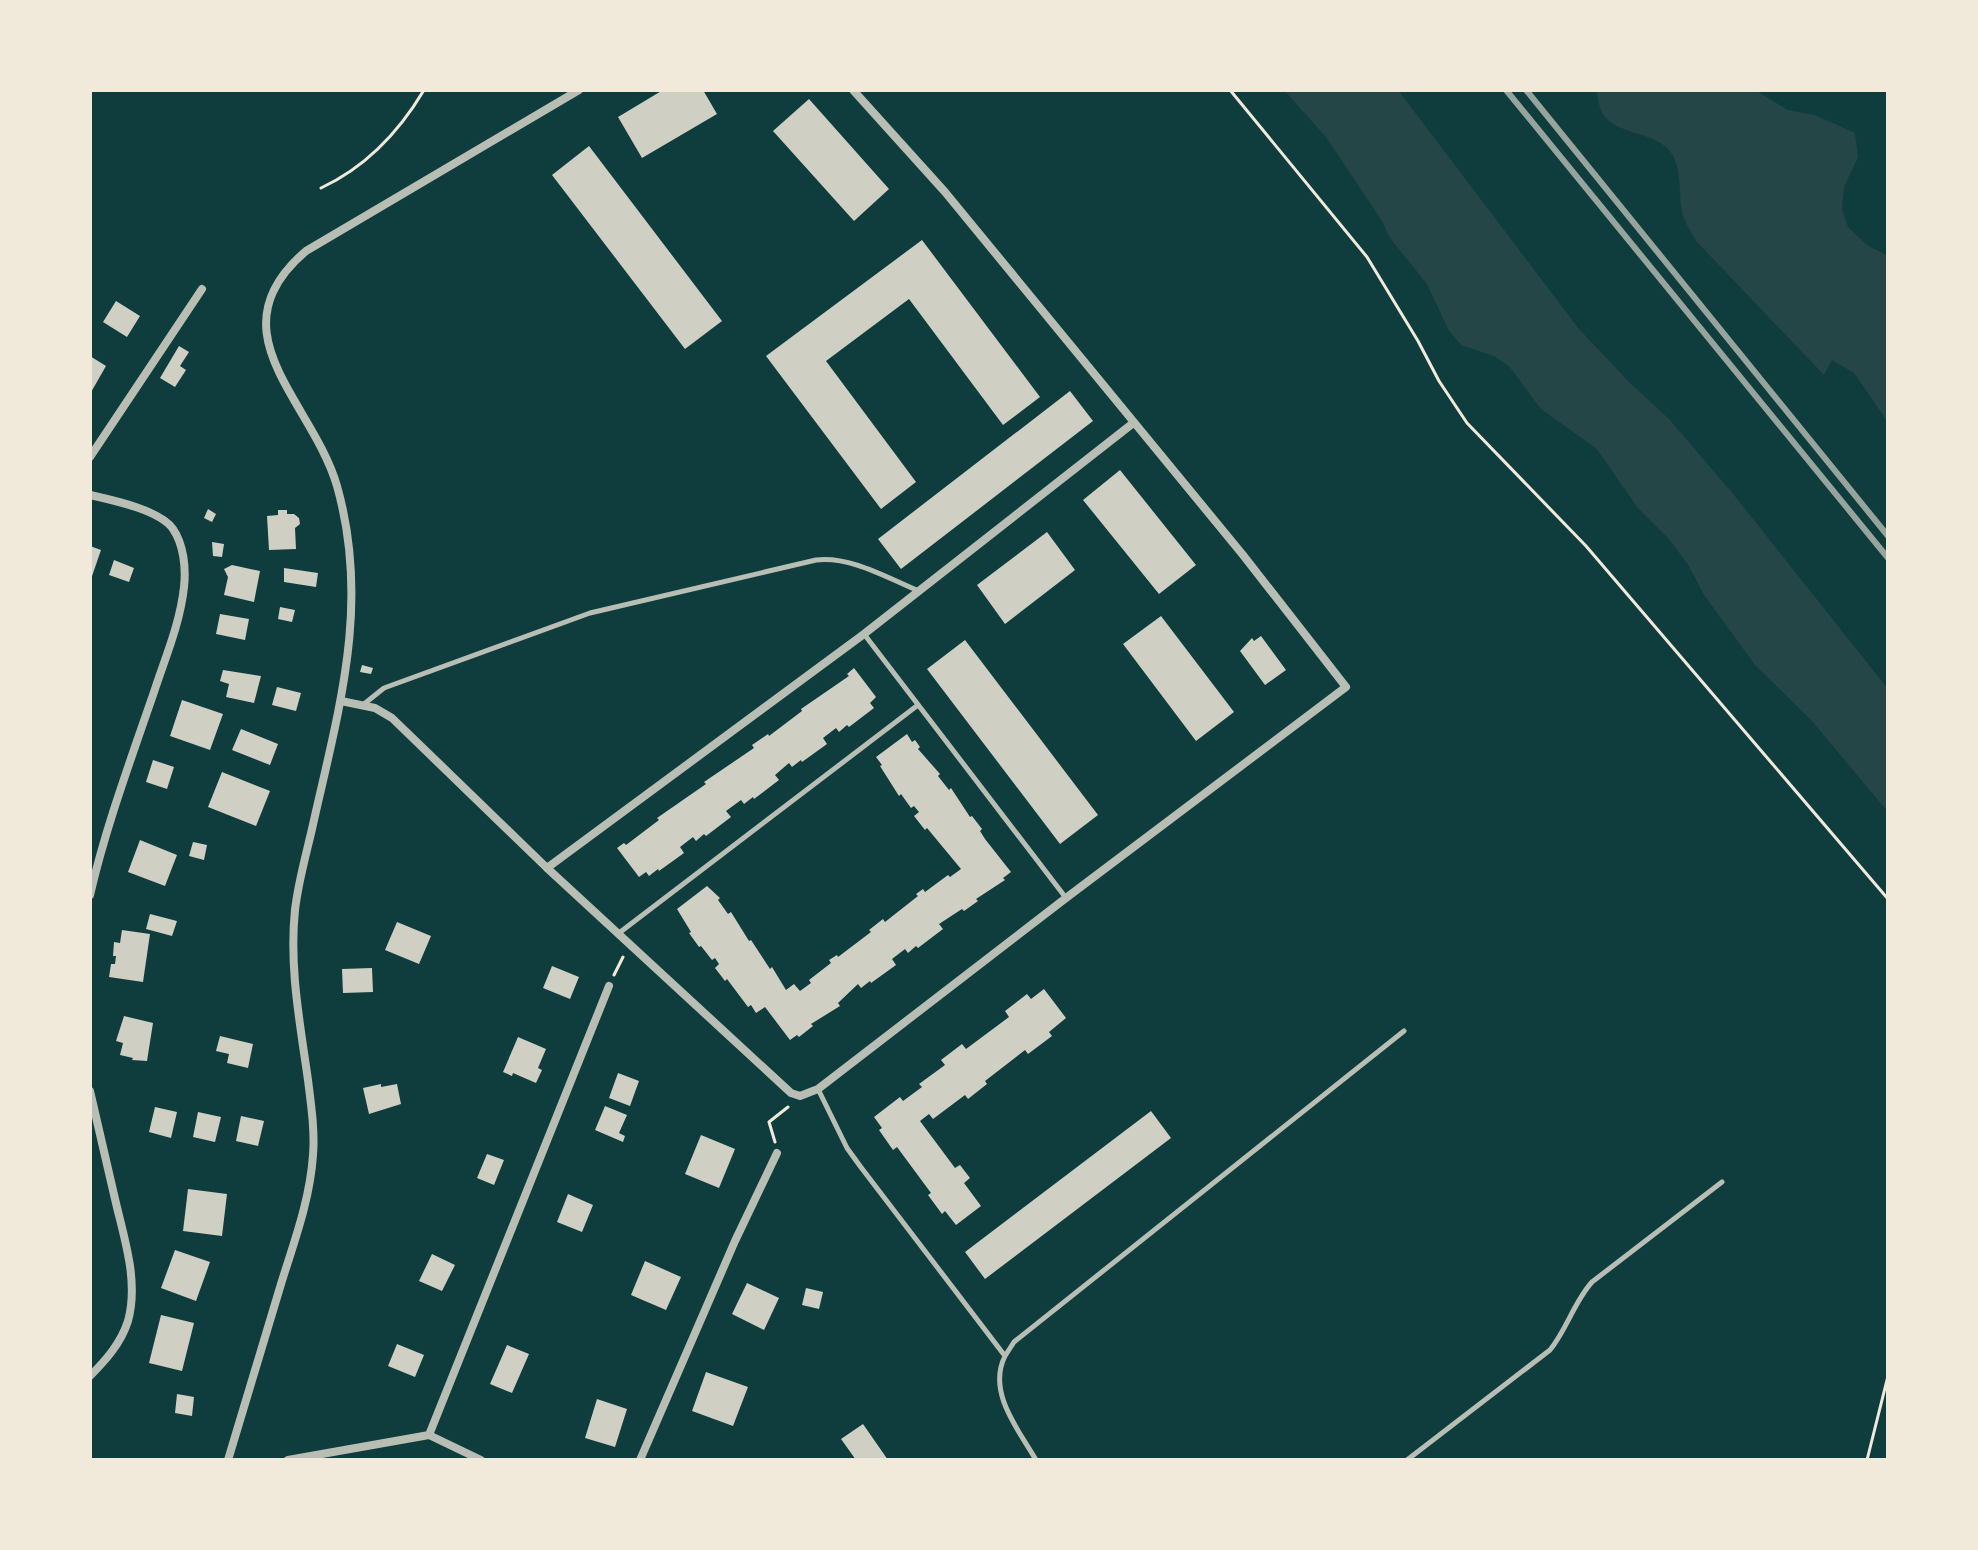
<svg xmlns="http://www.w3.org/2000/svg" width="1978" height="1550" viewBox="0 0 1978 1550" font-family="'Fira Sans Condensed',sans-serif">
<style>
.green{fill:#244646}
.building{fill:#cfcfc3}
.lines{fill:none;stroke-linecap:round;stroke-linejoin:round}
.path{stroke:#f1e9da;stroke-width:3}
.service{stroke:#b8beb3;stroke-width:5}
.minor{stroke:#b8beb3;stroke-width:8}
.rail{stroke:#97a49c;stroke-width:6}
</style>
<rect width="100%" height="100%" fill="#0f3d3e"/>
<path class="green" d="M1284,90H1398L1579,329L1629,382L1669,419L1734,495L1888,689V812L1812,721L1755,665L1704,595L1689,566L1669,539L1637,507L1597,449L1541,409L1509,366L1494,356L1461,345L1449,331L1427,284L1390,238L1382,221L1326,137Z
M1596,90H1755L1788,110L1815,115L1855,133L1858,157L1844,187L1842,209L1848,227L1867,245L1888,256V422L1854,373L1832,360L1824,375L1697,242C1692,234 1686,224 1683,215C1677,193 1684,166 1668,149C1651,131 1617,135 1603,114C1599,108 1598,97 1596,90Z"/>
<path class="building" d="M663,90H703L717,114L642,158L618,117Z
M809,99L889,189L854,221L773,131Z
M589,146L722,321L685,349L552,175Z
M922,240L1040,397L1003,425L909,299L826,361L916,482L881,509L766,356Z
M116,301L140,316L127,337L103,322Z
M179,346L189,352L180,366L186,370L175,387L160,378Z
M90,356L106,366L90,394Z
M1070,391L1093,421L901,569L878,539Z
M1120,470L1196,565L1159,594L1083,500Z
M208,509L216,514L212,522L204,518Z
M278,510H287V514H294L299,518L300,524L295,528L296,549L269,550L267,516L278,515Z
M1047,532L1075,570L1005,624L977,585Z
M212,542L224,544L222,557L213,556Z
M90,546L101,550L90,582Z
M114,560L134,568L129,582L109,575Z
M232,565L260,571L254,602L224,595L228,577L224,569Z
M284,568L318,573L316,587L284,582Z
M280,607L295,610L292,622L278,619Z
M220,614L249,619L245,640L216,634Z
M1161,616L1234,712L1196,741L1123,644Z
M1261,636L1286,670L1265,685L1240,651L1252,638L1254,641Z
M965,640L1098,815L1060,844L927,669Z
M362,665L373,668L371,674L360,672Z
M854,668L876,697L870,703L874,708L849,727L847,725L839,732L836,728L823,738L827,744L802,762L801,760L792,767L789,763L775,775L779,780L754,799L753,797L744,804L741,800L726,811L731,817L706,836L704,834L696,841L693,837L680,847L684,853L659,871L658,869L649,876L646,872L639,877L617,848L624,843L626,845L659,820L657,818L706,784L704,782L754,748L752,745L768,734L769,736L802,711L801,709L849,676L847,674Z
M223,670L261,676L254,703L226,697L229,684L220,681Z
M277,687L301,693L296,711L272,705Z
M182,700L223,714L210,750L170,736Z
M241,729L278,744L270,765L232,750Z
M907,734L912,742L915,740L920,747L918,749L940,774L938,776L949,790L951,788L970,817L972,816L982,829L980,831L985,839L1011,872L1003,878L1005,880L976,899L978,901L964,911L962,909L939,924L943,929L918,948L916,946L908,953L905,949L892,959L896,965L871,983L870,981L861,988L858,984L838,1003L840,1006L811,1024L813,1026L799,1037L797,1035L790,1040L765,1007L756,1013L751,1005L748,1007L727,979L725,981L715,968L719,964L715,958L712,960L701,946L699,947L689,933L691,932L677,909L707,886L720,898L718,900L728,914L731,912L749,941L751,940L770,969L772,967L786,990L794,984L800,991L811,983L809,980L831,963L829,960L837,955L838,957L871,932L869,930L883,919L885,922L918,896L916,894L923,889L925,892L948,875L950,877L961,869L927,828L925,830L914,816L919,812L914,806L911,808L901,794L899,796L880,766L882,765L876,757Z
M153,760L174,767L167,789L146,782Z
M222,772L270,791L256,826L208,807Z
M140,840L177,855L165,886L128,872Z
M193,842L207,845L204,860L189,856Z
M150,914L177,921L172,936L146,929Z
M397,922L431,936L419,964L385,950Z
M122,930L150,934L143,982L109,977L111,964H115L116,956H113L114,942L120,943Z
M552,966L579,977L570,999L543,988Z
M372,968L373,992L343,993L342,969Z
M1044,989L1066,1018L1049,1032L1052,1036L1028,1054L1025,1050L985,1081L987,1084L968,1099L965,1095L933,1119L929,1114L920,1121L955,1168L960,1165L970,1178L964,1183L981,1206L956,1225L945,1211L942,1214L928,1195L931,1193L897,1147L893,1150L879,1130L882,1128L874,1117L900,1097L903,1101L922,1087L919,1084L945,1065L941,1060L962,1044L966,1049L1009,1017L1005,1011L1027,994L1031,999Z
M124,1016L153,1023L147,1061L132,1060L133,1058L120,1055L123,1043L116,1041Z
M220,1036L253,1044L248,1068L227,1063L229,1054L216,1051Z
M518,1037L546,1049L538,1068L542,1070L536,1083L513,1073L512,1076L503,1072Z
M618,1073L639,1081L630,1106L609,1098Z
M381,1084V1087L397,1084L401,1104L369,1114L363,1088Z
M605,1106L627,1115L619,1133L625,1136L623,1142L595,1130Z
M155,1107L177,1112L171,1138L149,1132Z
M1151,1111L1171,1138L985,1279L965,1252Z
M198,1112L221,1117L215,1142L193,1137Z
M241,1116L264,1121L258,1146L236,1141Z
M701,1135L735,1149L719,1188L685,1174Z
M487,1154L504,1160L494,1185L477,1178Z
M188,1189L227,1194L222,1236L183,1231Z
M568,1194L593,1205L582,1232L557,1222Z
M175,1250L210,1262L196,1301L161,1288Z
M432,1254L455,1265L442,1291L419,1281Z
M645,1261L681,1277L666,1310L631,1295Z
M747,1283L779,1298L764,1330L732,1314Z
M806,1288L823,1292L819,1309L802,1305Z
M161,1315L194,1323L182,1371L149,1363Z
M397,1344L424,1355L415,1377L388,1366Z
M507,1345L529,1354L512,1393L490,1384Z
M706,1372L748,1387L733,1426L692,1411Z
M177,1394L194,1397L192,1416L175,1413Z
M597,1399L627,1409L615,1447L585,1438Z
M863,1424L888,1460H856L841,1439Z"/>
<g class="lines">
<path class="path" d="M1230,90L1367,257L1418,341L1439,381L1467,423L1586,546L1888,899
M321,188C366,167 399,132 424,90
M614,975L623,957
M775,1142L769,1122L788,1107
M1867,1460L1888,1376"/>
<path class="service" d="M864,634L1066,898
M364,704L384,688L590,613L816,560C851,556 887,578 919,591
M619,933L918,705
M818,1089L847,1148L860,1166L1005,1356C987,1392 1018,1429 1036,1460
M1005,1356L1014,1342L1404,1031
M1407,1460L1550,1350C1567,1329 1574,1302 1592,1282L1722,1182"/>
<path class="minor" d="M90,457L202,289
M90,495C112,500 160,510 173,529C184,545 186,569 184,587C180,624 165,658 154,692C131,759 106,826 90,895
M341,701L375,708L392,718L547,868L791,1093L800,1096L818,1089L1066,898L1346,687L1243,555L945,192L853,90
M547,868L864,634L1132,424
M90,1091C98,1127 107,1163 115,1199C124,1238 139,1281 128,1321C121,1343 106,1360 90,1376
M429,1435L609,986
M228,1460C246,1401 263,1343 281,1284C294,1242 310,1200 313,1155C315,1131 311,1104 308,1080C300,1023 289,967 295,910C298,883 306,855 312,829C338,712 371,606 337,486C312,400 211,332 306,251L579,90
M288,1460L429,1435L481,1460
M640,1460L735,1241L777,1153"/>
<path class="rail" d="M1506,90L1888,558
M1526,90L1888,536"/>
</g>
<rect width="1978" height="1550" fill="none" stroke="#f1e9da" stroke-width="184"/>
</svg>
